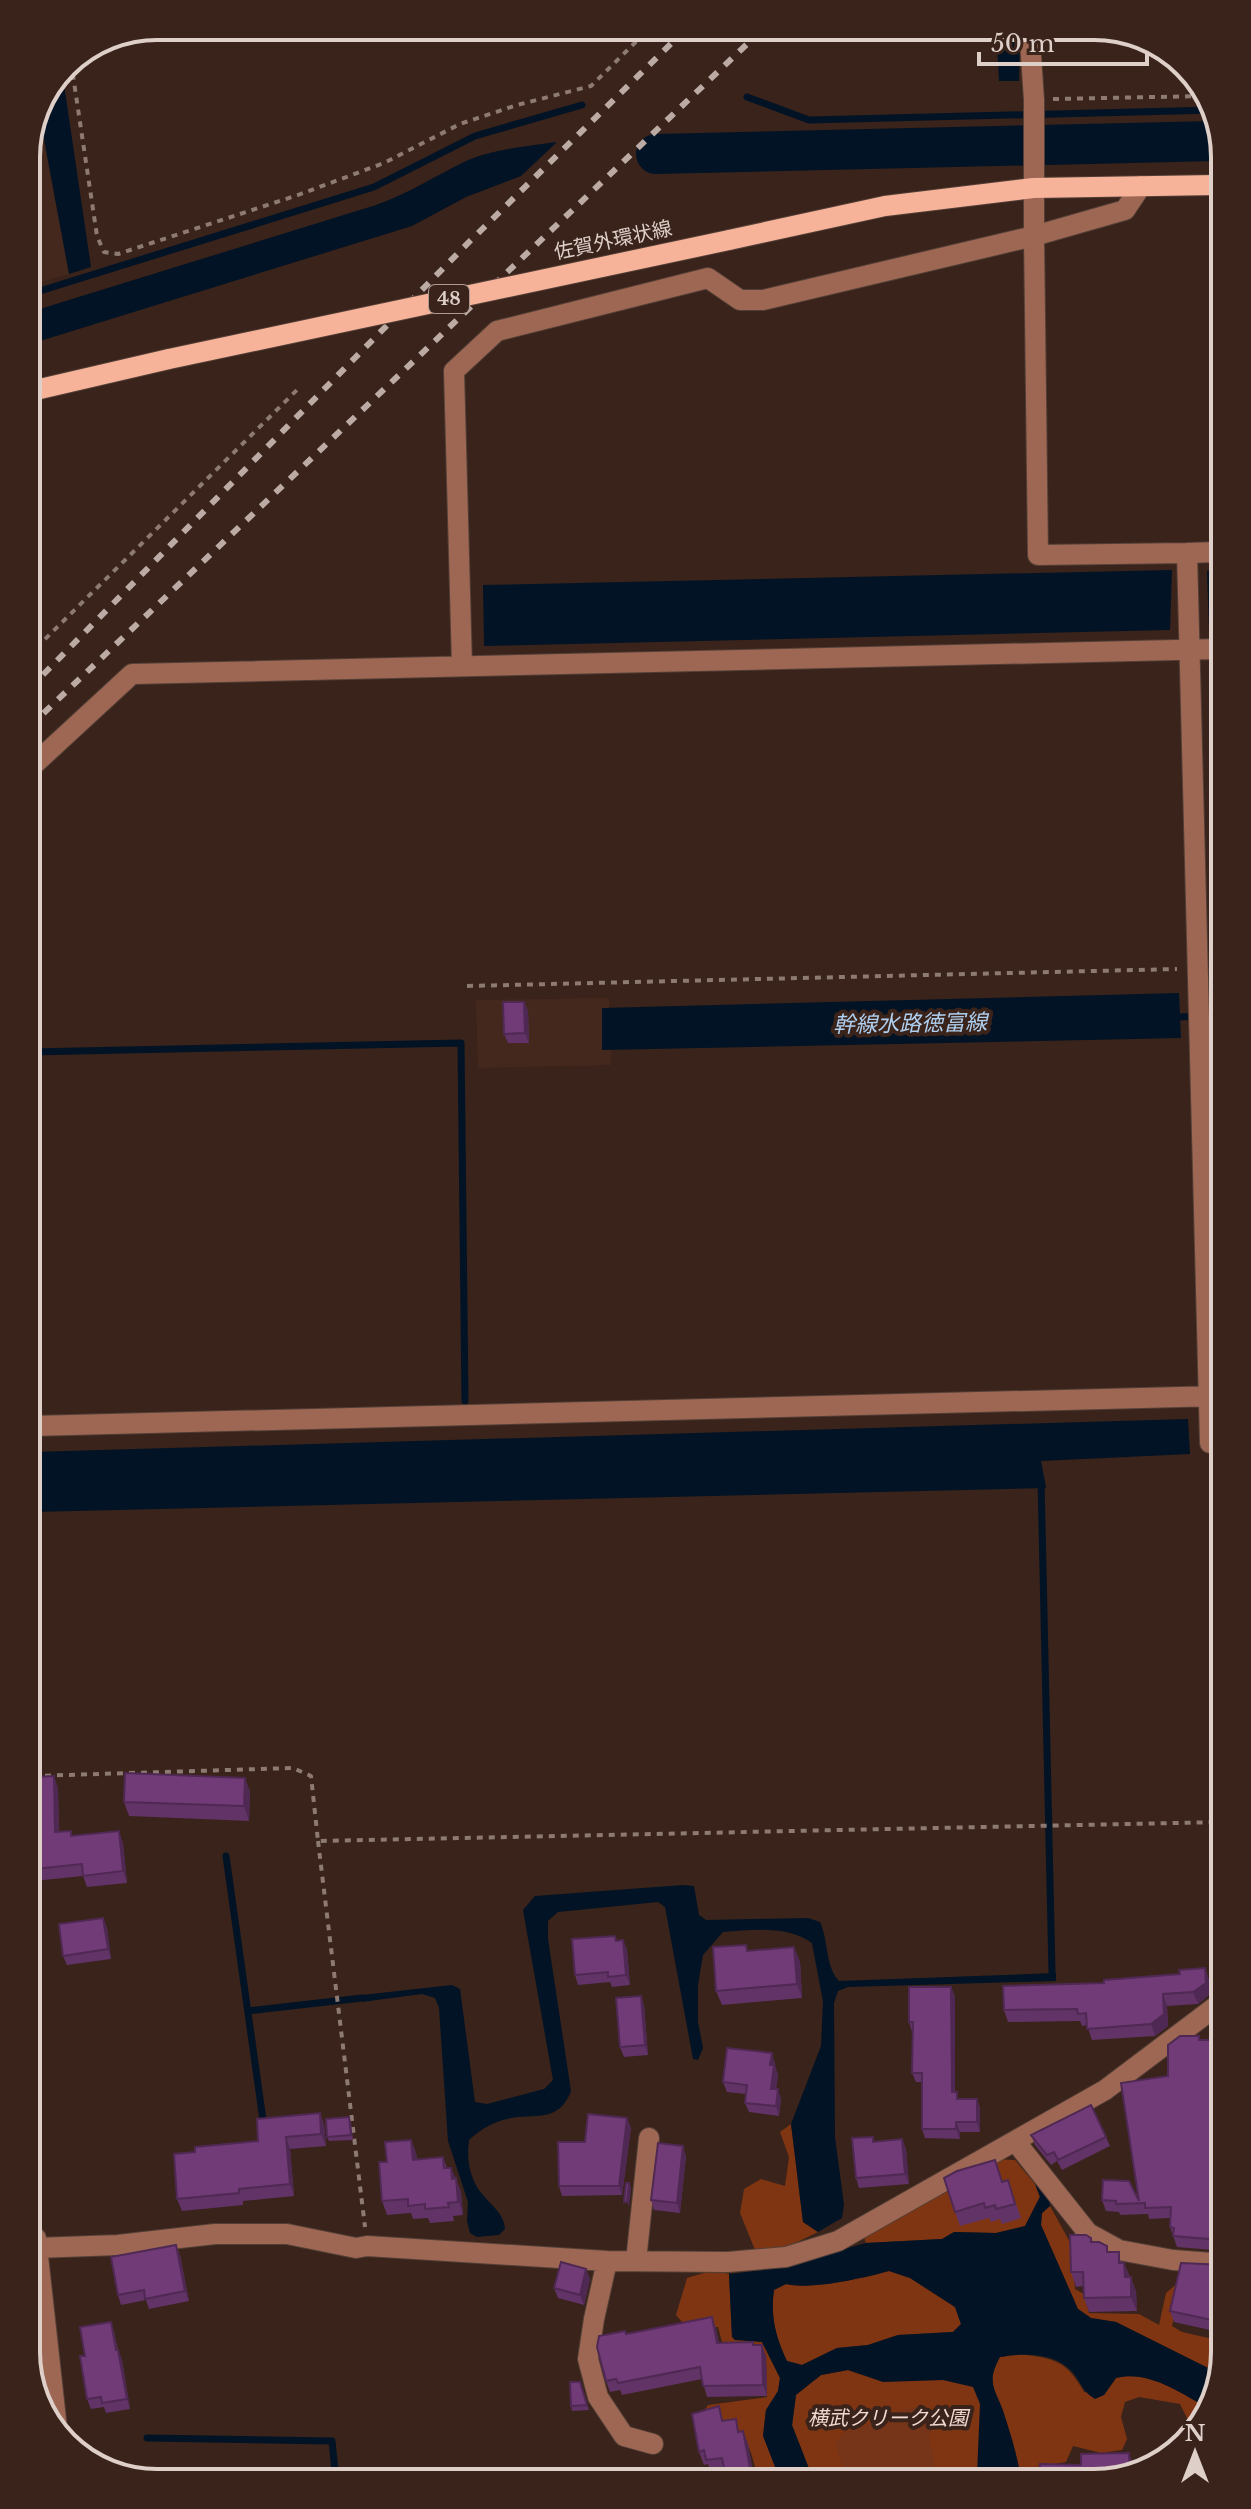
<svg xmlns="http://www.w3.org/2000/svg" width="1251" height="2509" viewBox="0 0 1251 2509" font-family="'Libre Baskerville','Noto Sans JP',serif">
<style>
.built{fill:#45281d}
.green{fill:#763418}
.forest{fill:#7f3512}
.water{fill:#021325;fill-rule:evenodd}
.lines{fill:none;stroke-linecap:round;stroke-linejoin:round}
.stream{stroke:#021325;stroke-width:7}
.river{stroke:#021325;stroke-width:40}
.minor-casing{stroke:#533f36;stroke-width:22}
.major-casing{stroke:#533f36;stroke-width:22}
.path{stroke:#8c7a73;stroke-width:4;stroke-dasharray:6 6;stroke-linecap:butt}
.minor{stroke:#9e6754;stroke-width:20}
.major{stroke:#f7b29a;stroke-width:20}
.rail{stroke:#bcaba5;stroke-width:6;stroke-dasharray:10 10;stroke-linecap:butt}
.major-bridge-casing{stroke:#533f36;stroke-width:22;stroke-linecap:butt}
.major-bridge{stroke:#f7b29a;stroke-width:20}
.wall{fill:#613366}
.shaded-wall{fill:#4f2953}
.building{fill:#713b77;stroke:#4f2953;stroke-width:2}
.labels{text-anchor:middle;stroke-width:8;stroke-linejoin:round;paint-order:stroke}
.shield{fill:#39231a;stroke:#ac9b94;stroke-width:2}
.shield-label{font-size:18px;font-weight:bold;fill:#decfc9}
.street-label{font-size:20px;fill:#decfc9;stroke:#39231a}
.park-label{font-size:20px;font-style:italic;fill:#f0d9d0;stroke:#39231a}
.water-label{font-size:22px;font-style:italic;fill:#afcff0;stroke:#39231a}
.rim{fill:none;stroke:#decfc9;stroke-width:4}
</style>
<rect width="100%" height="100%" fill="#39231a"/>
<path class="built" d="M41,127L69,274L27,286L26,149L35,129Z
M609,998L611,1065L478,1068L476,1000Z"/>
<path class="green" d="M970,2364L999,2475L796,2477L797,2381Z"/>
<path class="forest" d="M791,2124L803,2222L818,2232L783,2249L755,2250L740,2213L744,2189L761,2179L785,2186L789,2157L780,2132Z
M997,2159L1015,2160L1035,2184L1040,2196L1025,2226L996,2233L954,2232L942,2239L866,2243L863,2234Z
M1050,2206L1071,2244L1075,2289L1084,2294L1089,2313L1139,2314L1159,2325L1166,2293L1174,2286L1181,2288L1172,2326L1182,2332L1213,2339L1218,2351L1217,2366L1206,2367L1116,2322L1091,2318L1078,2309L1041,2225L1042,2213Z
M714,2270L729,2274L732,2337L762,2342L780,2378L778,2391L766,2410L763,2435L779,2477H758C745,2429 746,2434 702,2414L708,2405L767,2397L766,2355L758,2352L725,2353L718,2327L688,2329L676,2315L687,2278Z
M889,2271L910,2278L955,2307L961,2324L953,2332L898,2335L868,2345L837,2348L802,2365L787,2361C776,2338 770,2316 774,2290L786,2284C811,2290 864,2278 889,2271Z
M1020,2354C1055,2359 1066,2360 1084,2392L1104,2395L1116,2378C1149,2370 1180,2393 1208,2408L1204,2421L1189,2422L1180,2404L1139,2397L1125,2402L1121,2417L1127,2439L1122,2450L1101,2453L1073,2446L1066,2462L1039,2467V2474H1020C1017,2455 1011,2436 1005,2417C998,2392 984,2385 1000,2357Z
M848,2370L883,2382L943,2380L974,2387L980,2404L977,2475H929L935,2464L929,2438L934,2418L922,2406L894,2412L867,2425L843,2432L835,2444L846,2476H812L792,2426L796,2395L821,2375Z"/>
<path class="water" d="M996,26H1020L1019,81H999Z
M62,71L91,267L69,274L42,128L35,129Z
M557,142L521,176L466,197L412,226L27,345V313L376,205C408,194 435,176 466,161C493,149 528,146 557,142Z
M1172,570L1170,630L484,646L483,585Z
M1217,570V631H1209L1207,571Z
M1179,993L1181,1038L602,1050V1008Z
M1214,995H1219L1220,1187Z
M1188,1419L1190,1454L1041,1461L1046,1488L32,1512V1452Z
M683,1885L694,1886L699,1915L706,1920L808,1918L820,1922C829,1942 825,1966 839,1981L1056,1973V1981L848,1987L838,1991L834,2003L835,2137L844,2205L842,2218L818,2232L803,2222L791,2124L821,2046L823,2002L812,1943C787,1925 752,1930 723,1932L703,1955L698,1985V2022L703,2048L698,2060L693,2059L665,1907L658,1902L558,1912L548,1921V1939L571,2091C558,2125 533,2112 507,2119C491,2123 481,2129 469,2140C467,2156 468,2170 476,2185C484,2201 504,2210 505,2229L499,2235L477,2237L470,2233L467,2221L468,2202L448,2141L439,2008L435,1998L422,1994L362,2002V1995L452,1985L460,1989L475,2102L487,2104L544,2089L553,2080L523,1910L535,1896Z
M1035,2184L1049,2200L1050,2206L1042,2213L1041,2225L1078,2309L1091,2318L1116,2322L1206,2367L1217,2377L1208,2408C1180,2393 1149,2370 1116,2378L1104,2395L1095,2399C1083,2392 1082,2384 1074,2374C1057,2352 1024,2353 1000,2357C984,2385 998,2392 1005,2417C1011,2436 1017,2455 1020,2474L977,2475L980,2404L973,2387L943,2380L883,2382L848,2370L821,2375L796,2395L792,2425L812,2476L779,2477L763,2436L766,2410L778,2391L780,2378L762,2342L735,2340L732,2337L729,2274L773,2269L866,2243L942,2239L954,2232L996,2233L1025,2226L1040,2197ZM889,2271L910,2278L955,2307L961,2324L953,2332L898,2335L868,2345L837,2348L802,2365L787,2361C776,2338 770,2316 774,2290L786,2284C811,2290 864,2278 889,2271Z"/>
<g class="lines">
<path class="stream" d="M747,97L809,120L1215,110
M27,295L374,187L475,136L582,105
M1172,1017L1219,1016
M30,1052L461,1043L465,1401
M1041,1480L1052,1973
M226,1856L264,2127
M248,2011L362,1998
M147,2438L332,2441L336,2481"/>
<path class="river" d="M656,154L1215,141"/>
<defs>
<path id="minor" d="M1141,186L1125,210L1034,236L1038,555L1187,553L1210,1443
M1187,553L1217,552
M462,666L454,371L497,331L708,278L740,300H763L1034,236V100L1029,26
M29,769L132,674L1218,649
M32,1426L1219,1396
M1015,2141L1088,2233L1119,2250L1173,2260L1225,2264
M36,2238L57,2428
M35,2248L118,2245L215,2234H287L356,2248L367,2246L607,2261L728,2262L786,2257L838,2241L1105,2090L1223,2001
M607,2261L594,2319L588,2359L598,2397L624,2436L653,2444
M636,2261L649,2138"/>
<path id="major" d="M729,240L885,206L1033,188L1216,185
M27,392L169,359"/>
</defs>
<use href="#minor" class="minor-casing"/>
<use href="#major" class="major-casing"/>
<path class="path" d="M71,62L97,236L104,252L118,254L298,195L384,163L460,124L517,105L591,86L652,26
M1053,99L1206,96
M28,656L301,386
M467,986L1177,969
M1213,1463L1221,1533
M33,1776L293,1768L311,1776L318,1841L1223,1822
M318,1841L365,2227"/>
<use href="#minor" class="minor"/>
<use href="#major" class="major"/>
<path class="rail" d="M29,689L470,241L689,26
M29,727L766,26"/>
<defs>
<path id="major-bridge" d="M169,359L729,240"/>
</defs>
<use href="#major-bridge" class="major-bridge-casing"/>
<use href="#major-bridge" class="major-bridge"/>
</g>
<path class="wall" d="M524,1002L528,1011L529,1043H508L504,1034Z
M33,1777L58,1788L59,1832L73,1836L123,1843L127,1883L87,1887L83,1876L34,1881Z
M245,1778L250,1792L249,1821L129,1816L124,1802Z
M103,1918L107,1928L111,1959L67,1965L63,1956Z
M623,1940L627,1950L630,1985L612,1987L610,1982L578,1985L575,1975Z
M748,1950L800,1961L802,1998L722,2005L716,1991Z
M1205,1968L1209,1980L1210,1994L1198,2004L1167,2006L1168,2026L1155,2036L1092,2040L1087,2025L1082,2026L1080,2021L1008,2022L1004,2010L1104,1983L1180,1974Z
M951,1987L955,1997V2092L959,2099H977L980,2108V2132H960V2139L925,2138L922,2129V2082H916L912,2073V2032L909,2022Z
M641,1996L644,2006L648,2055L624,2057L620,2047Z
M1201,2040H1224L1225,2251L1177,2247L1170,2227V2218L1149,2219L1148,2214L1120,2215L1119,2212L1106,2211L1102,2200L1139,2201L1168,2076Z
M775,2062V2067L778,2075L776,2089L781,2099L779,2116L749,2112L745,2103L746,2094L727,2092L723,2082Z
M320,2113L324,2125L326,2146L290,2149L294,2196L243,2201V2205L182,2211L177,2199L195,2152L258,2141Z
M349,2117L351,2122L353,2140L329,2141L327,2137Z
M627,2118L631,2128L622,2195L562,2196L559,2186L585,2142Z
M1031,2135L1106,2137L1110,2146L1062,2170L1057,2161L1051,2165L1035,2145Z
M873,2137L874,2142L902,2139L906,2149L909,2184L859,2188L856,2178Z
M411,2140L416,2153L417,2159L443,2157L447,2168H451L461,2192L463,2215L453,2216L454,2221L430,2223L428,2218L413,2219L411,2213L387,2215L382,2201L387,2162Z
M686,2156L680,2213L654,2210L651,2200Z
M1003,2182L1013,2195L1021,2218L1002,2224L1000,2219L991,2222L989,2218L960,2226L955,2212Z
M1091,2238L1093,2242L1124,2263L1136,2291L1137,2311L1089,2312L1084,2298L1083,2286L1076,2287L1071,2272Z
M180,2255L189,2301L149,2309L146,2300L121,2305L118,2295Z
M1225,2265V2352L1224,2356L1220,2355L1216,2344L1219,2332L1174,2322L1170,2311Z
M590,2279L584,2305L558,2298L554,2288Z
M712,2317L716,2329L719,2343L754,2345L766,2356L767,2396L707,2397L702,2379L622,2395L620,2390L610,2392L606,2381L626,2334Z
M114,2332L118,2350L122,2360L130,2409L106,2413L104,2407L91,2409L87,2399L85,2356Z
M580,2382L589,2410L572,2411L571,2406Z
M724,2421L740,2431H743L748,2444L753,2473L755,2472L756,2477H726L725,2472L711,2474L708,2464L704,2465L699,2452Z"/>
<path class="shaded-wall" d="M524,1002L528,1011L529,1043L525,1033Z
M54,1776L58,1788L59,1844L55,1832Z
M245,1778L250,1792L249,1821L244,1806Z
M119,1831L123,1843L127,1883L123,1871Z
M103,1918L107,1928L111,1959L108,1949Z
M623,1940L627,1950L630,1985L626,1975Z
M794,1947L800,1961L802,1998L797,1984Z
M1205,1968L1209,1980L1210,1994L1198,2004L1193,1992Z
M951,1987L955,1997V2101L952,2092Z
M1163,1994L1167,2006L1168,2026L1155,2036L1151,2024Z
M641,1996L644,2006L648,2055L645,2045Z
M772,2053L778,2075L775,2098L771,2089L770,2065Z
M1222,2066L1224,2073V2115L1222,2110Z
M778,2089L781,2099L779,2116L776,2106Z
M977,2099L980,2108V2132L977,2122Z
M320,2113L324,2125L326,2146L321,2134Z
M627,2118L631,2128L622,2195L619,2186Z
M956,2122L960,2132V2139L956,2129Z
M286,2137L290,2149L294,2196L290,2184Z
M902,2139L906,2149L909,2184L905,2174Z
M411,2140L416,2153L418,2173L413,2160Z
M683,2146L686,2156L680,2213L677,2203Z
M451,2168L461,2192L463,2215L452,2179Z
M629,2183L631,2188L629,2207L627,2202Z
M176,2245L180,2255L189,2301L185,2291Z
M1124,2263L1129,2277H1125Z
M586,2269L590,2279L584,2305L580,2295Z
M1131,2277L1136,2291L1137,2311L1131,2297Z
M712,2317L716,2329L721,2354L717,2343Z
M111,2322L114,2332L119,2360L116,2350Z
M762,2345L766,2356L767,2396L763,2385Z
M118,2350L122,2360L130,2409L127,2399Z
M743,2431L748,2444L754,2477L751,2473Z
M1129,2453L1133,2463V2473H1130Z"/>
<path class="building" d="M503,1002H524L525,1033L504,1034Z
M125,1773L245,1778L244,1806L124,1802Z
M54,1776L55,1832L71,1831V1836L119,1831L123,1871L83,1876L82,1864L34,1869L33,1777Z
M103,1918L108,1949L63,1956L59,1924Z
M615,1936L616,1941L623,1940L626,1975L608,1977V1972L575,1975L572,1939Z
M746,1945L747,1951L794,1947L797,1984L716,1991L713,1947Z
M1205,1968L1206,1983L1193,1992L1163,1994L1164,2014L1151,2024L1087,2029L1086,2013L1078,2014L1077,2009L1004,2010L1003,1986L1104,1983V1980L1180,1974L1179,1970Z
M909,1987H951L952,2092H957V2099H977V2122H956V2129H922V2073H912L913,2022H909Z
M641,1996L645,2045L620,2047L616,1998Z
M1180,2036H1199V2040H1224V2067L1222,2066V2110H1224V2242L1222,2240L1173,2236L1174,2228L1170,2227L1171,2207L1145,2208V2203L1116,2204V2201L1102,2200L1103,2180L1129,2181L1139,2201L1121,2083L1168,2076V2045Z
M727,2048L772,2053L770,2065H774L771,2089H778L776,2106L745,2103L747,2085L723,2082Z
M1091,2105L1106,2137L1058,2160L1054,2152L1047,2155L1031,2135Z
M320,2113L321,2134L286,2137L290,2184L239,2189V2193L177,2199L174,2154L195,2152V2147L258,2141L257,2119Z
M588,2114L627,2118L619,2186H559L558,2142H585Z
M349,2117L351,2135L327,2137L326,2119Z
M873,2137V2142L902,2139L905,2174L856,2178L852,2138Z
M411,2140L413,2160L443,2157L444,2168H451L452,2179L456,2178L458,2202L448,2203L449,2207L425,2209V2204L408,2206V2199L382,2201L379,2162H387L385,2142Z
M658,2143L683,2146L677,2203L651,2200Z
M995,2160L1002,2182L1008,2180L1015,2204L996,2209L995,2205L985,2208L984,2203L955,2212L944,2178L957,2171Z
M626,2183H629L627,2202H624Z
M1070,2235H1086L1091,2238V2242H1099L1107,2246V2252H1119V2263H1124L1125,2277H1131V2297L1084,2298L1083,2272H1071Z
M176,2245L185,2291L145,2299L144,2290L118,2295L111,2257Z
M561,2262L586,2269L580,2295L554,2288Z
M1181,2263L1225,2265V2346L1216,2344L1221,2322L1170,2311Z
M712,2317L717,2343L753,2342V2345H762L763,2385L703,2386L700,2367L618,2383L616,2379L606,2381L597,2347L599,2336L625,2331L626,2334Z
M111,2322L116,2350H118L127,2399L102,2403L101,2397L87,2399L80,2356H85L80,2327Z
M570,2382H580L587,2405L571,2406Z
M719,2406L722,2421L736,2419L738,2432L743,2431L751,2473L755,2472V2477H726L722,2458L706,2460L704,2450L699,2452L692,2414Z
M1129,2453L1130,2473L1039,2474L1040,2464L1081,2465V2454Z"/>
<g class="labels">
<rect class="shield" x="429" y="285" width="40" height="28" rx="6"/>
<g class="shield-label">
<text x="449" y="305">48</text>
</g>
<g class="street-label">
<text transform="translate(613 240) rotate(-12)" y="7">佐賀外環状線</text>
</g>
<g class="park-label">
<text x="888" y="2425">横武クリーク公園</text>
</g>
<g class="water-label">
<text transform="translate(910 1023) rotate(-1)" y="8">幹線水路徳富線</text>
</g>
</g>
<path d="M0 0H1251V2509H0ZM157 40H1094A117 117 0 0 1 1211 157V2352A117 117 0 0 1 1094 2469H157A117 117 0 0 1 40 2352V157A117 117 0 0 1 157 40Z" fill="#39231a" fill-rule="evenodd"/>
<path class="rim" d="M157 40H1094A117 117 0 0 1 1211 157V2352A117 117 0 0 1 1094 2469H157A117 117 0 0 1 40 2352V157A117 117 0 0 1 157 40Z"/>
<g transform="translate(1195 2453)" stroke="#39231a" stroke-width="6" paint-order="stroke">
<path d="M0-6L14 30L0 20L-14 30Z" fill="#decfc9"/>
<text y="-12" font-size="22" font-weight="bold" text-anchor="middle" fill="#decfc9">N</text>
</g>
<path d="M979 52v12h168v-12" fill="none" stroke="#decfc9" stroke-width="4"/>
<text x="991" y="52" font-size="24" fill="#decfc9" stroke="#39231a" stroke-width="6" paint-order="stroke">50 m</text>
</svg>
